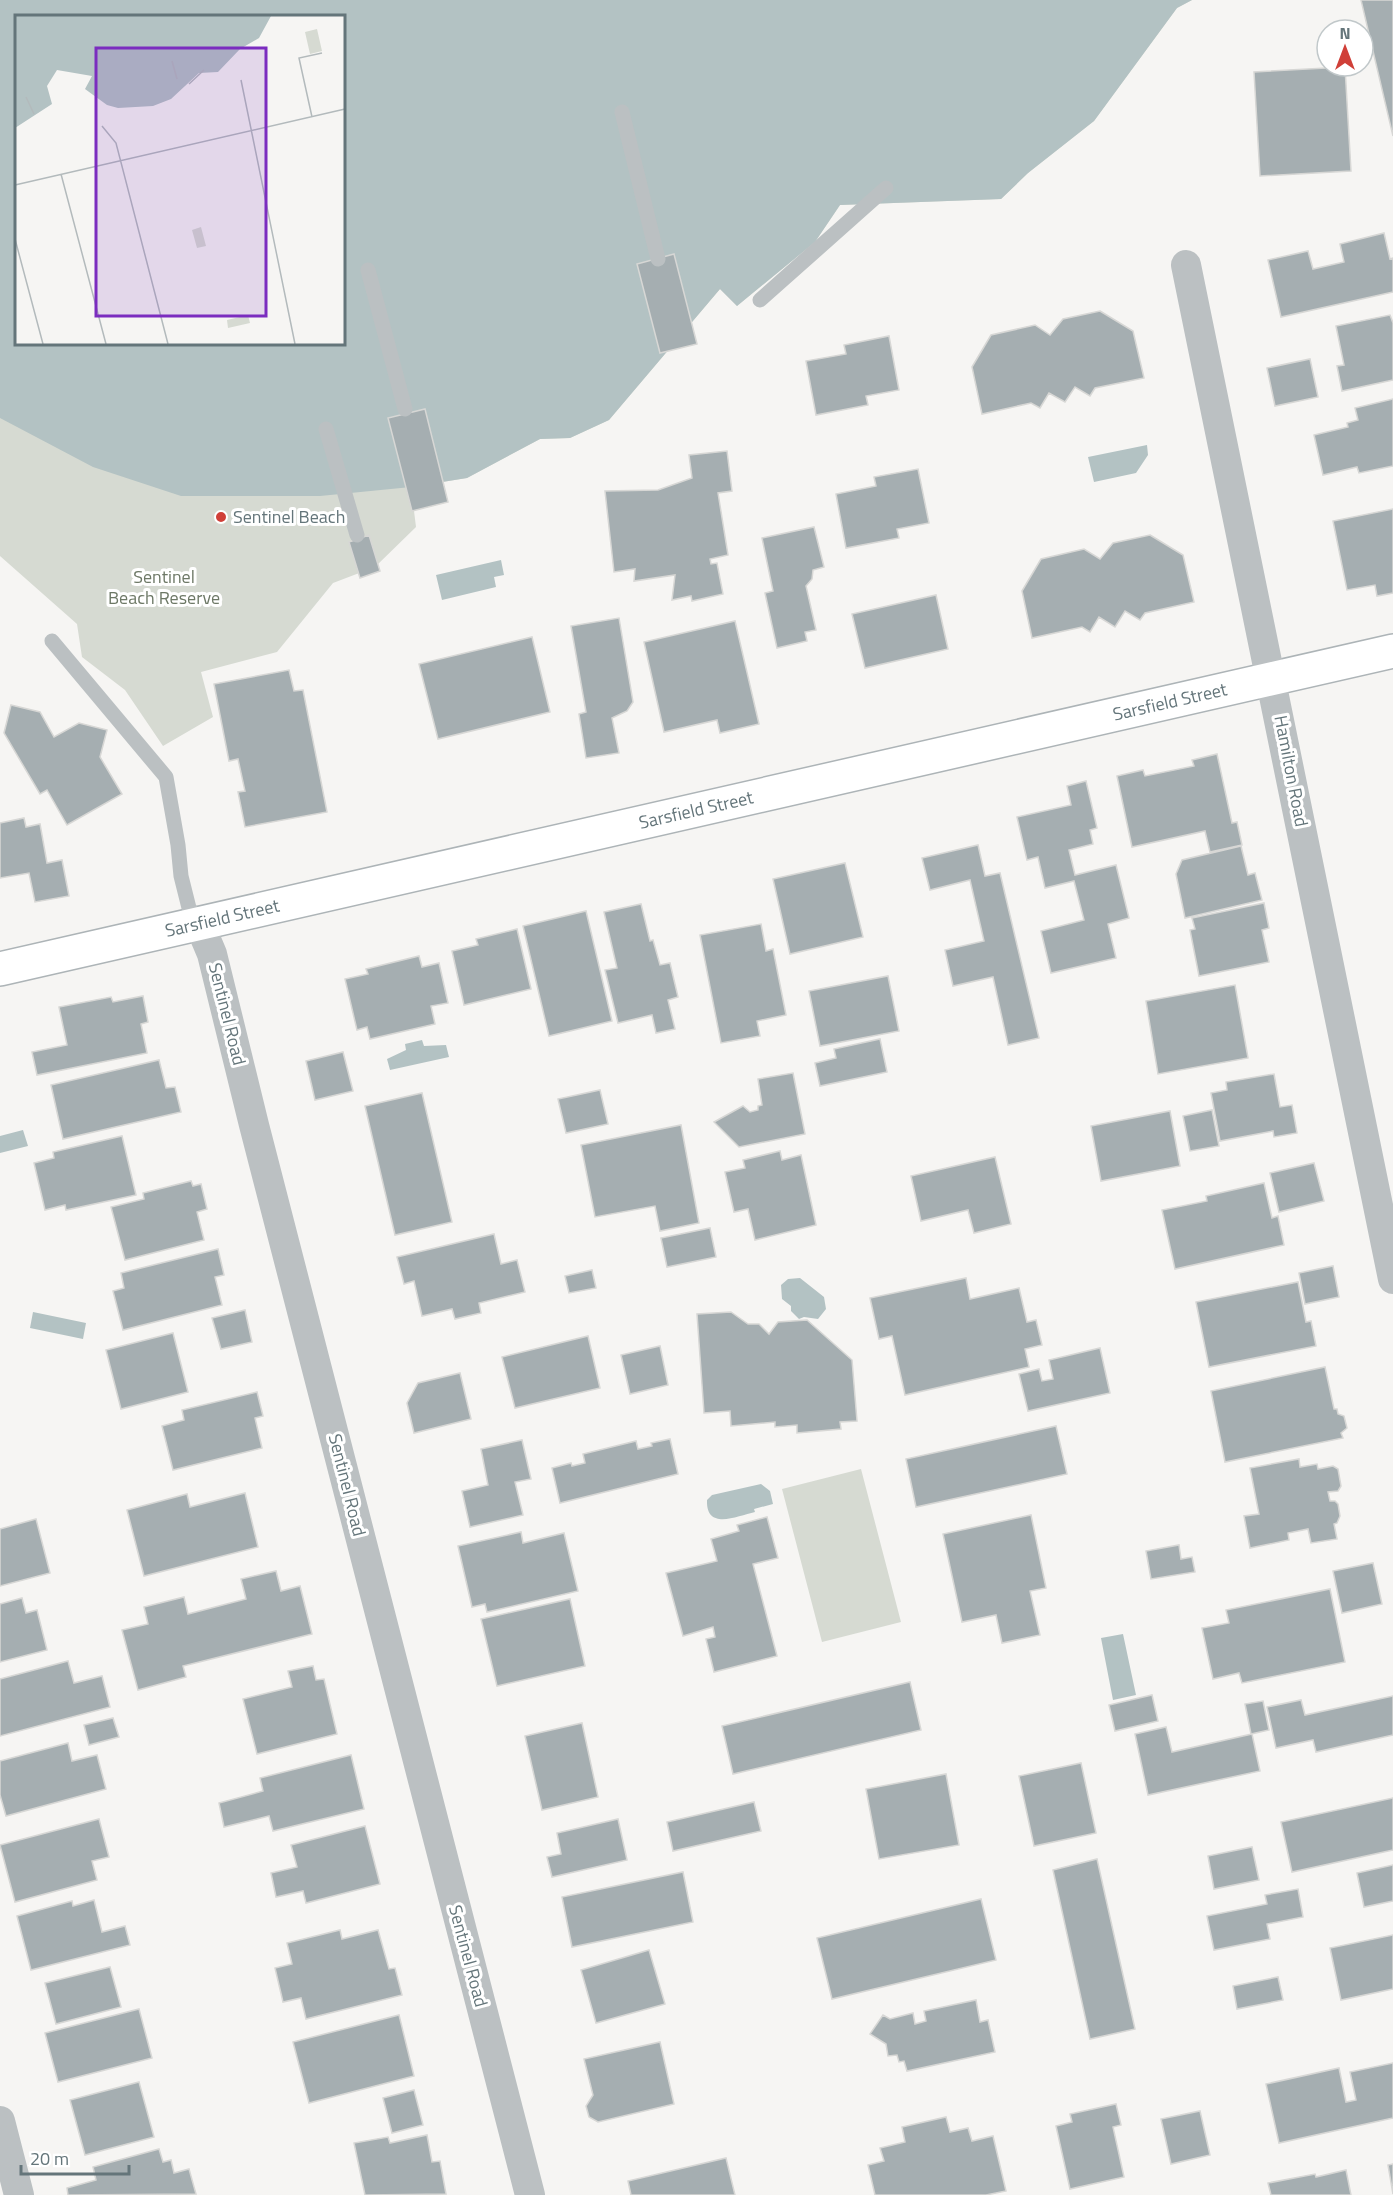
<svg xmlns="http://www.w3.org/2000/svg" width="1393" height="2195" viewBox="0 0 1393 2195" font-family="'Titillium Web',sans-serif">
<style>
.green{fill:#d6dad2;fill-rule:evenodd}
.water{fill:#b3c2c3;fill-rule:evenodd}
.building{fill:#a5aeb1;stroke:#d7d7d5;stroke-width:1.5}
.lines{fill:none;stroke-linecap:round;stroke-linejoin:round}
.secondary-casing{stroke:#adb4b7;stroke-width:36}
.lane{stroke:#bbc0c2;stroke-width:15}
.street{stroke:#bbc0c2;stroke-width:30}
.secondary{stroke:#fff;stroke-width:33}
.poi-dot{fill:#d03f38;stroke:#fff;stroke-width:2}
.labels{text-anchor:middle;stroke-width:6;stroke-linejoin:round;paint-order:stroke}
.poi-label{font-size:18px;fill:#64757a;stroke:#fff;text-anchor:start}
.park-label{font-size:18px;fill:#6d7866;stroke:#fff}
.street-label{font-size:18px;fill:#64757a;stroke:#fff}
.inset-road{fill:none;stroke:#b3babc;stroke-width:1.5}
.view{fill:#7b2cbf;fill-opacity:0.15;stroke:#7b2cbf;stroke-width:3}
.inset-edge{fill:none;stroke:#64757a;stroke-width:3}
</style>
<rect width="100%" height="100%" fill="#f6f5f3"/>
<path class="green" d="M0,0H1192L1177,8L1094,121L1028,173L1001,199L840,205L815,242L737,306L720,289L609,420L570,438L540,439L467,478L411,487L416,527L375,567L333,583L277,652L201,672L213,717L163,746L125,690L82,657L77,624L0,556ZM16,16H344V344H16Z
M861,1469L901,1622L822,1642L782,1489Z"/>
<path class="water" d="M0,0H1192L1177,8L1094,121L1028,173L1001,199L840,205L815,242L737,306L720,289L609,420L570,438L540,439L467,478L411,487L320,496H181L93,467L0,418ZM16,16H344V344H16Z
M1147,445L1148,455L1136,473L1094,482L1088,457Z
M501,560L504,575L494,577L496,587L442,600L436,575Z
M422,1040L424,1046L446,1045L449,1057L390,1070L387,1059L406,1050L405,1044Z
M23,1130L28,1146L0,1153V1136Z
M800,1278L824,1297L826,1309L818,1319L804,1317L799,1319L791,1311V1306L782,1299L781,1285L788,1279Z
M33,1312L86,1323L83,1339L30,1328Z
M761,1484L770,1491L773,1504L754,1509L755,1512C737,1516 706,1531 707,1500L712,1495Z
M1123,1634L1136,1695L1113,1700L1101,1638Z"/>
<path class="building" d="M1361,0H1393V136Z
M1345,67L1351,171L1260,176L1254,72Z
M1384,233L1390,259L1393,258V292L1281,317L1268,260L1308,251L1313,269L1344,262L1340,244Z
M674,254L697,344L660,353L637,264Z
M1100,311L1133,331L1144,378L1095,388L1090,396L1075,387L1065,402L1049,393L1040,408L1031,403L982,414L972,367L991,335L1035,325L1050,335L1063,319Z
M1390,315L1393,323V380L1342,391L1337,366L1344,365L1336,326Z
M889,336L899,390L866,396L868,405L816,415L806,361L846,354L844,345Z
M1310,359L1318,397L1275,406L1267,368Z
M1393,399V466L1359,473L1357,467L1323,475L1314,435L1348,427L1347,423L1358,420L1355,408Z
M425,409L448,502L412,511L388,418Z
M727,451L732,491L718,493L728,555L710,559L711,564L717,563L723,594L692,601L691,596L672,600L675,575L634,581L635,569L614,572L605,491L658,490L692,478L689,455Z
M918,469L929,523L897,529L899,538L846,548L836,494L876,486L874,477Z
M1393,509V593L1377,596L1375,585L1347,590L1333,521Z
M814,527L824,567L813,570L812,579L806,586L816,630L805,632L807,641L777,648L765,593L773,591L762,538Z
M369,535L380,571L360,578L349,542Z
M1150,535L1183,555L1194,602L1145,613L1140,620L1125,611L1115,627L1099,617L1090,632L1082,627L1032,638L1022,591L1041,559L1084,549L1100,559L1113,543Z
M936,595L948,649L865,668L852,614Z
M619,618L633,702L627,711L612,718L619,753L586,758L579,714L586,712L571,626Z
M735,621L759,724L720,733L717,720L664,732L644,642Z
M532,637L550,712L438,739L419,664Z
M289,670L294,691L303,690L327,812L245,827L238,792L245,791L238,759L229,761L214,684Z
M11,705L40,712L54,737L79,723L107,730L100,757L122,794L67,825L47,790L40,794L4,733Z
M1217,754L1232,823L1237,822L1242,845L1210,852L1205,831L1132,847L1117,776L1143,770L1145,776L1194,766L1192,760Z
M1086,781L1097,828L1090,830L1093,844L1069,850L1075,875L1116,865L1129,918L1108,924L1116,958L1051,973L1041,931L1084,920L1074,881L1045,888L1038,857L1027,860L1017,817L1071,805L1067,786Z
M24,818L26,827L40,824L47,863L62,860L69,896L35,902L29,873L0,878V823Z
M978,845L985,876L1000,873L1039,1038L1008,1045L993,977L953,986L945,950L984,941L970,880L930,890L922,858Z
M1241,846L1248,875L1255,873L1262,900L1185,918L1176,874L1182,860Z
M845,863L863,937L790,954L773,879Z
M1264,903L1269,928L1262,930L1269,962L1199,976L1190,930L1195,929L1192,918Z
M641,904L650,941L653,940L660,965L670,963L678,997L668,1000L675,1029L656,1033L652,1015L618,1023L605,970L617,968L604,912Z
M586,911L612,1021L549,1036L523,926Z
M761,924L766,951L773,949L786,1015L757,1021L760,1036L721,1043L700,935Z
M517,929L531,989L464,1005L452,951L478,945L476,939Z
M419,956L422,967L439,963L448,1003L431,1006L435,1024L370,1039L367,1027L357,1030L345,979L368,974L366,969Z
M888,976L899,1031L820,1046L809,991Z
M1235,985L1248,1058L1158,1074L1146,1001Z
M143,996L148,1022L141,1024L147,1053L37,1075L32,1052L67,1045L59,1007L111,997L113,1002Z
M880,1039L887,1072L820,1086L815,1063L836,1058L834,1049Z
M343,1052L353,1091L315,1100L306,1061Z
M159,1060L166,1088L175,1087L181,1112L63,1139L51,1085Z
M793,1073L805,1134L739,1147L714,1122L743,1106L750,1112L758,1110V1106L762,1105L758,1079Z
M1274,1074L1280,1107L1292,1105L1297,1133L1274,1137L1273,1131L1220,1141L1211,1093L1227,1090L1226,1082Z
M600,1090L608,1124L566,1133L558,1099Z
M422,1093L452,1222L395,1235L365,1106Z
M1212,1110L1219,1146L1190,1151L1183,1116Z
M1170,1111L1180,1166L1101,1181L1091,1126Z
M681,1125L699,1223L660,1231L655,1206L595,1217L581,1145Z
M122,1136L136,1195L66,1210L65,1205L45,1210L34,1163L54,1158L53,1152Z
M780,1151L782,1160L801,1155L816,1225L755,1240L748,1209L734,1212L725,1172L745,1168L743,1160Z
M995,1157L1011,1224L974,1233L968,1210L921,1221L911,1176Z
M1314,1163L1324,1201L1279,1212L1270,1173Z
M191,1181L193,1186L201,1184L207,1209L197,1212L204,1240L125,1260L111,1207L144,1199L143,1193Z
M1264,1183L1272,1218L1278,1216L1284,1245L1175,1269L1162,1210L1207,1201L1206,1196Z
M710,1228L716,1257L667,1267L661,1238Z
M494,1234L501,1264L517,1260L525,1292L479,1303L481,1313L455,1319L452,1309L422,1316L414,1281L404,1284L397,1257Z
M218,1249L224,1275L215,1277L222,1305L123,1330L113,1291L124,1288L121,1273Z
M1333,1266L1339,1297L1305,1304L1299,1273Z
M592,1270L596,1288L569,1293L565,1276Z
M966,1278L970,1299L1019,1288L1027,1322L1036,1320L1042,1345L1025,1349L1029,1367L905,1395L892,1336L879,1339L870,1298Z
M1298,1282L1306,1322L1311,1321L1316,1346L1209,1367L1196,1302Z
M245,1310L252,1342L221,1349L212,1318Z
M731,1312L748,1324H759L769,1334L778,1322L807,1320L852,1360L857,1421L840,1422L841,1429L797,1433V1425L775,1427V1422L731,1426L730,1411L704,1413L697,1314Z
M173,1333L188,1392L121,1409L106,1350Z
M588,1336L600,1388L515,1408L502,1357Z
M660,1346L668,1385L630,1394L621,1355Z
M1100,1348L1110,1393L1028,1411L1019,1374L1039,1369L1042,1381L1053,1379L1049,1360Z
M1325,1367L1334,1409H1337L1338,1414L1344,1416L1347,1428L1341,1433L1343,1438L1225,1462L1211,1391Z
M460,1373L471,1419L414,1433L407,1403L418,1383Z
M257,1392L263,1416L255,1418L262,1448L173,1470L162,1426L184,1420L182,1410Z
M1056,1426L1067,1474L916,1507L906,1459Z
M670,1439L678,1474L560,1503L552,1468L571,1463L572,1466L585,1463L583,1454L636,1441L638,1449L652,1446L651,1443Z
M522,1440L531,1479L515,1482L523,1515L470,1527L462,1491L488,1485L481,1449Z
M1299,1459L1300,1467L1317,1464L1318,1469L1333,1466L1338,1469L1341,1486L1338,1491L1328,1492L1330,1501H1335L1338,1504L1340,1516L1337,1523L1334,1524L1337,1539L1311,1543L1308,1529L1288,1533L1289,1540L1250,1548L1244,1516L1259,1514L1250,1468Z
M245,1493L258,1547L144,1576L127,1510L187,1494L190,1507Z
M1031,1515L1046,1588L1030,1591L1040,1635L1002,1643L996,1615L962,1622L943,1534Z
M767,1517L778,1558L753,1564L777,1656L714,1672L706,1639L715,1637L713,1627L683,1636L666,1573L717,1561L711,1539L739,1531L737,1525Z
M36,1519L50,1573L0,1586V1529Z
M521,1532L523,1543L564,1533L578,1591L487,1612L485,1604L472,1607L458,1546Z
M1179,1545L1181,1559L1192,1557L1195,1572L1151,1579L1146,1551Z
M1373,1563L1382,1604L1342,1613L1333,1571Z
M276,1571L281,1591L300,1586L312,1634L183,1666L186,1677L138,1690L122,1630L148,1624L144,1607L184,1597L188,1614L246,1599L241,1579Z
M1330,1589L1345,1662L1242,1683L1239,1673L1213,1679L1202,1628L1229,1623L1226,1610Z
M22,1598L26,1613L37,1610L47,1650L0,1662V1604Z
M570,1599L585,1666L497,1686L481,1619Z
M68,1661L74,1683L102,1676L110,1707L0,1736V1679Z
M313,1666L316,1680L324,1679L337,1734L257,1754L243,1699L292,1687L288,1671Z
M910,1682L921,1730L733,1774L722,1726Z
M1152,1695L1158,1721L1115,1731L1109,1705Z
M1393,1696V1735L1316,1752L1313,1740L1276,1748L1267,1707L1301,1700L1305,1715Z
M1263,1701L1269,1730L1251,1734L1245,1704Z
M113,1718L119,1737L89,1745L84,1725Z
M582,1723L598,1797L542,1810L525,1736Z
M1166,1727L1172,1752L1252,1734L1260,1771L1148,1795L1135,1734Z
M68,1743L72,1761L97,1755L106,1789L6,1816L0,1795V1761Z
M351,1755L364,1809L273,1831L269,1816L224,1827L219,1803L263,1791L260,1778Z
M1081,1763L1096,1833L1034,1846L1019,1776Z
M946,1774L959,1845L879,1859L866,1789Z
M1393,1798V1850L1292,1872L1281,1822Z
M754,1802L761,1831L673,1851L667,1822Z
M99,1819L109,1857L92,1861L97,1880L15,1902L0,1845Z
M618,1819L627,1860L552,1877L547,1857L561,1854L557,1833Z
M365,1826L380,1884L306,1903L303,1891L276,1897L271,1873L297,1867L291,1845Z
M1252,1847L1259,1880L1214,1889L1208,1856Z
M1097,1859L1135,2029L1090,2039L1053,1870Z
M1393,1865V1901L1364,1907L1357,1873Z
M683,1872L693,1922L572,1947L562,1897Z
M1298,1889L1303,1917L1267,1924L1270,1939L1214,1950L1207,1916L1267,1904L1265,1895Z
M981,1899L996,1960L832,1999L817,1938Z
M94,1900L102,1932L125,1926L130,1945L31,1970L17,1916L72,1901L73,1906Z
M340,1930L342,1939L378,1930L389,1969L395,1968L402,1995L306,2019L301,1998L283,2002L275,1968L292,1964L287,1943Z
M1393,1935V1989L1341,2000L1330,1948Z
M649,1950L665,2004L596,2023L581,1970Z
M110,1967L121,2007L56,2024L45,1983Z
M1278,1977L1283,2000L1237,2009L1233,1986Z
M976,2000L980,2022L988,2020L995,2052L907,2071L904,2061L899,2062L897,2055L888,2056L886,2044L870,2034L883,2015L890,2019L913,2013L915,2024L926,2021L924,2011Z
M139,2009L152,2058L58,2082L45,2033Z
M399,2015L414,2076L309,2103L293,2042Z
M660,2042L674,2104L598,2122L589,2117L586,2106L593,2095L584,2059Z
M1393,2063V2118L1279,2143L1266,2084L1339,2068L1346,2102L1356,2100L1350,2072Z
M139,2082L154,2137L85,2155L70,2100Z
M414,2090L423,2125L392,2133L383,2098Z
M1116,2104L1121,2125L1113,2127L1124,2177L1070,2189L1056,2126L1072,2122L1070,2114Z
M1200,2111L1210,2155L1171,2164L1161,2119Z
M946,2117L950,2132L968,2128L972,2141L993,2136L1006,2191L986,2195H875L868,2165L884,2161L880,2148L905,2142L902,2127Z
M427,2135L432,2162L440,2161L446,2194L365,2195L354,2143L388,2137L390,2143Z
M159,2149L163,2162L171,2160L174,2173L189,2169L196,2194L68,2195L67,2188L96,2180L93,2167Z
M726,2158L735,2195H631L628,2181Z
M1393,2164V2194L1388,2165Z
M1346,2170L1351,2195H1271L1268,2183L1315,2174L1316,2177Z"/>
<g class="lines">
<defs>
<g id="secondary">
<path id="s1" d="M0,969L1393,651"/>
</g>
</defs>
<use href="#secondary" class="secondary-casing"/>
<path class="lane" d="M622,112L658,259
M368,270L405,409
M760,300L886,188
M326,429L357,535
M52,641L166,777L178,845L181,876L189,908L199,923"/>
<path class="street" d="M1186,265L1393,1279
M199,923L212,954L254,1125L530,2195
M0,2121L19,2195"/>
<use href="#secondary" class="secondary"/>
</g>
<circle class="poi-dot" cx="221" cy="517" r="6"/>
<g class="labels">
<g class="poi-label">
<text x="233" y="523">Sentinel Beach</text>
</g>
<g class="park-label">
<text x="164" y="583">Sentinel<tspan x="164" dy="21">Beach Reserve</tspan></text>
</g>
<g class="street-label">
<text dy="6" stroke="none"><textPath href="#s1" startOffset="1200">Sarsfield Street</textPath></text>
<text transform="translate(1291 771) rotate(79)" y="6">Hamilton Road</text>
<text dy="6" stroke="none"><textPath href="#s1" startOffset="714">Sarsfield Street</textPath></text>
<text dy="6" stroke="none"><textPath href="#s1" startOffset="228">Sarsfield Street</textPath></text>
<text transform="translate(227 1014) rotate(76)" y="6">Sentinel Road</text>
<text transform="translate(347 1485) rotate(76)" y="6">Sentinel Road</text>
<text transform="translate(468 1956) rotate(75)" y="6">Sentinel Road</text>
</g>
</g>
<g transform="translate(15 15)">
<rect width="330" height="330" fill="#f6f5f3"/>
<path d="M302,14L307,36L295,39L290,17ZM186,212L191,231L182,233L177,215ZM233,300L235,308L213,313L212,305Z" fill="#d6dad2"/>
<path d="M0,1H256L244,23L225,34L203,57L184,58L156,84L138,91L103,93L92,90L70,74L77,61L42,55L32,71L37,89L0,113Z" fill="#b3c2c3"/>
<path class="inset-road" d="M157,46L162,64M226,65L280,329M174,69L189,55M11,82L19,99M297,102L284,43L307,38M87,111L101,128L153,329M46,159L91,329M0,170L330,94M0,224L28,329"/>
<path class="view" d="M81,33H251V301H81Z"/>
<rect width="330" height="330" class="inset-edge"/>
</g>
<g transform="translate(1345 48)"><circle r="28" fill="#ffffff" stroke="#c1c8ca" stroke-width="1.5"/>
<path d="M0-4.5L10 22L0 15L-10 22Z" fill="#d03f38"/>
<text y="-9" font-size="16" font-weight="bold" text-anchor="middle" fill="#64757a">N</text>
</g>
<path d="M21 2165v9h108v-9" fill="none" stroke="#64757a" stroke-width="3"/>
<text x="30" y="2165" font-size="18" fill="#64757a" stroke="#ffffff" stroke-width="4.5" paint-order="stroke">20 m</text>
</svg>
